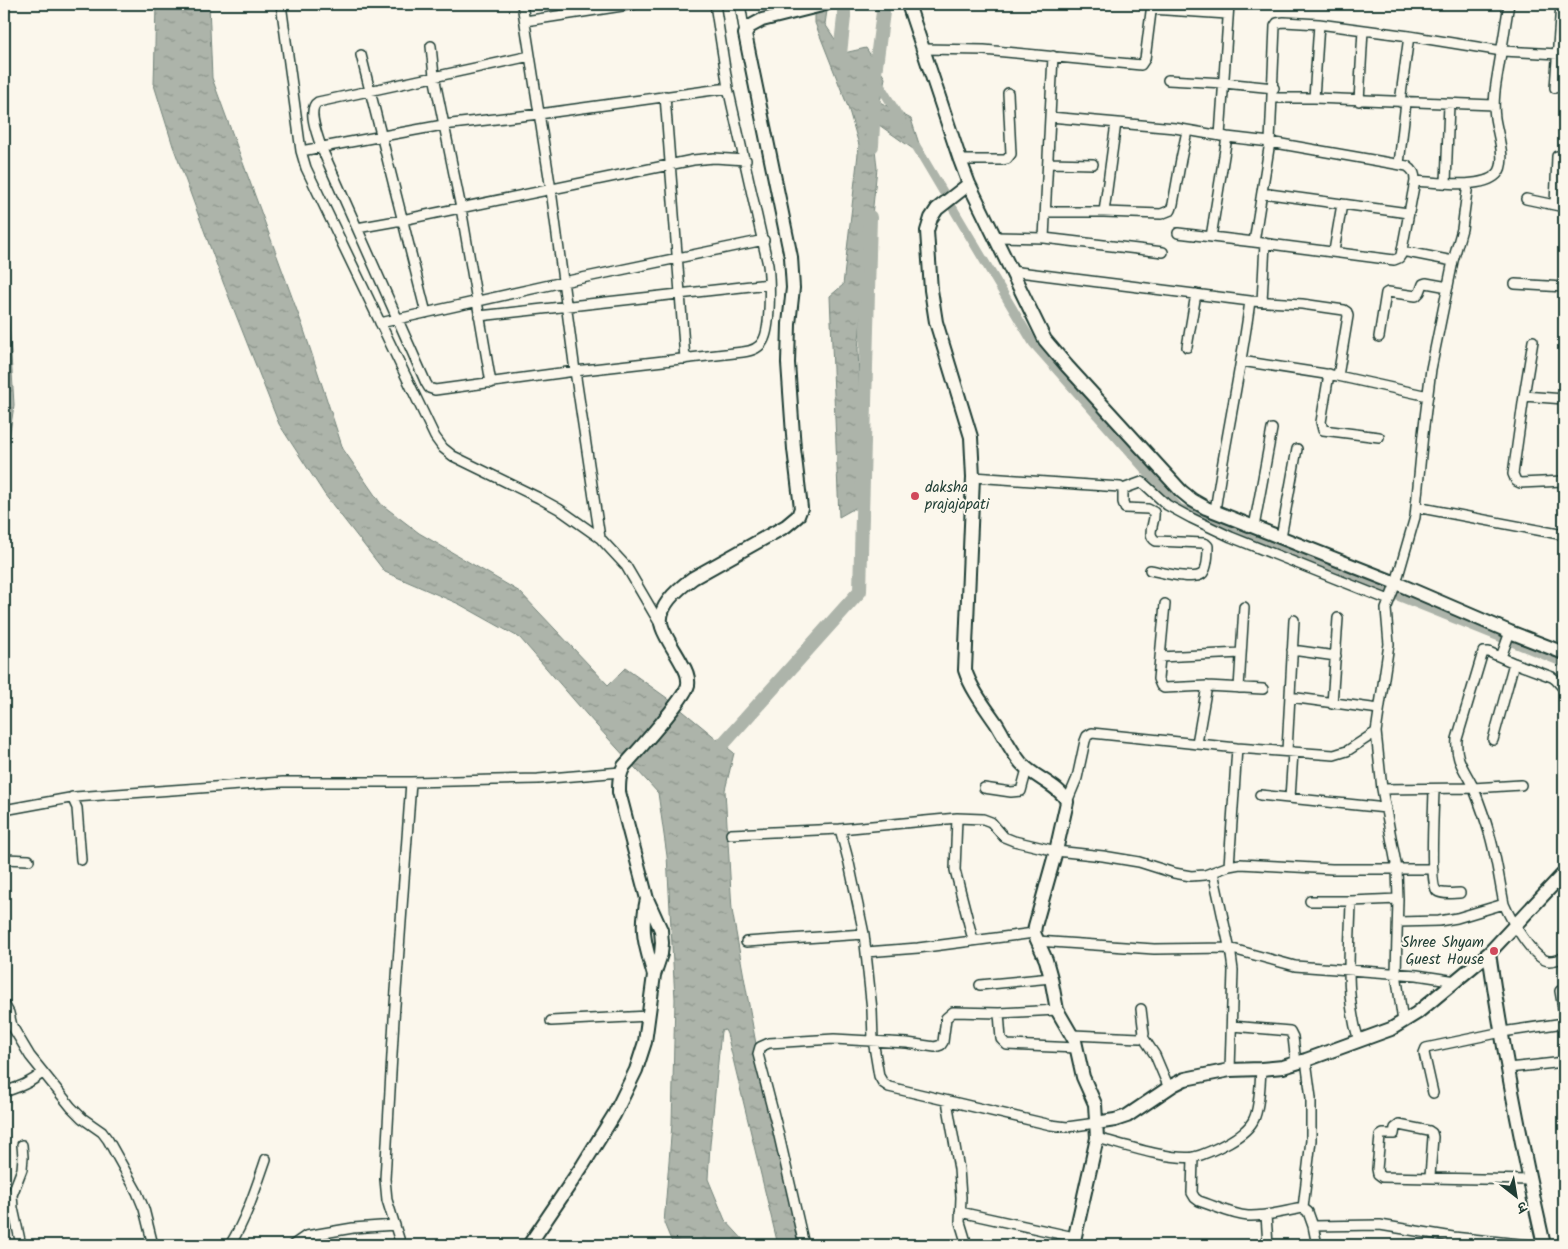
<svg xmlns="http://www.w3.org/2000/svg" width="1568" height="1249" viewBox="0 0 1568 1249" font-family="Kalam,'Playpen Sans Deva',sans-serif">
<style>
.water{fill:url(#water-ripples);stroke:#74847b}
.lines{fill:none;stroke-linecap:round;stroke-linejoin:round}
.canal{stroke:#adb4aa;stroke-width:9}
.river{stroke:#adb4aa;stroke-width:14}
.street-casing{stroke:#1f3d34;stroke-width:12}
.secondary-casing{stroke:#1f3d34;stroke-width:16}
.street{stroke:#fbf7ec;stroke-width:9}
.secondary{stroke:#fbf7ec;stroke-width:12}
.poi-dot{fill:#d1495b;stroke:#fbf7ec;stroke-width:2}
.labels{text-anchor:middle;stroke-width:4;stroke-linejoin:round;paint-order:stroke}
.poi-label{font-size:15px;fill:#1f3d34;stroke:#fbf7ec;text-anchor:start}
</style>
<defs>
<pattern id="water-ripples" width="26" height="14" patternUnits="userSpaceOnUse" patternTransform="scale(1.25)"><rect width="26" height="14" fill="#adb4aa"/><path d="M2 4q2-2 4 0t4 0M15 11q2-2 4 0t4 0" fill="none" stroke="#8c948b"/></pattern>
</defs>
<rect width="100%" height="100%" fill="#fbf7ec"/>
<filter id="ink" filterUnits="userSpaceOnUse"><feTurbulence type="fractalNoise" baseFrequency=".02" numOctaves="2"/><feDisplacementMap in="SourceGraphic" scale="10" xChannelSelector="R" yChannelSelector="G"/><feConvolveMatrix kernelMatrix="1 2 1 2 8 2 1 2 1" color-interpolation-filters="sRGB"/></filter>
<g filter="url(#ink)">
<path class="water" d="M156,4H209L212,78L303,327L343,449L381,504L419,533L520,592L608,685L625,668L667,698L734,753L725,790L732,910L756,1044L802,1245H778L727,1034L725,1030L721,1031L710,1145L708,1179L725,1220L748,1245H673L664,1223L672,1124L675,999L667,856L658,793L587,715L520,638L459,604L385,572L325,495L279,424L223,282L173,146L154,85Z
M815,4H828L825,24L844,53L866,48L885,78L880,102L911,119L923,156L872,120L877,168L858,349L864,503L839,517L830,296L843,285L859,145L848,107L815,23Z
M4,238L14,405L4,473Z"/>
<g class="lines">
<path class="canal" d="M877,80L901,120
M916,146L1033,343L1179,508L1564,663"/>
<path class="river" d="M844,4V17L840,54L846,63
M874,81L883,12L880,4
M872,146L874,102
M723,744L860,591L870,217"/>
<defs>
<path id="street" d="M281,4L301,151L306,168L435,437L443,448L453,456L539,498L559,509L600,538L626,566L660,624
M522,4L551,190L575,371L600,538
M740,4L745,34
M1151,9L1227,14
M525,21L635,4
M431,46L434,76L461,208L491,383
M923,49L984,50L1141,65L1145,59L1152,4
M361,55L426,313
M530,56L318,102C306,109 318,136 321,147L426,383L429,388L435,390L575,371L743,352C751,351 759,349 763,341C771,328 770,281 768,265L728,88L715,4
M1168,80L1224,83L1274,88
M1555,88L1561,4
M665,96L685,359
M1273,98H1314L1494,105
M1314,98L1319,24
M1359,101L1363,30
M1400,102L1409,36
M1050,117L1175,128L1227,137L1270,142L1407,166C1413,170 1415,173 1415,181L1401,255L1399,258L1394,260L1254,242
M1220,136L1229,4
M301,151L443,125L539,114L728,88
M960,160H1003L1007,159L1011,154L1008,93
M1049,163L1093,164
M1399,164L1406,102
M1415,181C1436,182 1481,190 1497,174C1508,163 1497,133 1495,118C1492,96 1498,75 1501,53C1504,37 1506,20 1509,4
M1446,183L1449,104
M1262,193L1408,213
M1526,199L1564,207
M1555,205L1557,156
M1046,212H1104L1161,214L1171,210L1173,204L1181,159L1187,131
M1104,212L1116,123
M357,228L402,220L693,160L714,158L746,160
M1178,233L1254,242L1270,142L1275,26L1277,23L1284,22L1319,24L1409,36L1502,51L1558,54
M994,237L1044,238L1053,56
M1211,237L1227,137
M1044,238L1163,252
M1334,251L1342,204
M1402,251L1453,261
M1011,271L1250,301L1302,304L1344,310L1347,312L1348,316L1338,376
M1515,284L1564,287
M1262,302L1265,243
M479,316L769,284
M380,323L563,282L764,240
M1379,337L1386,293L1388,292L1416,296L1420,292L1423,284L1426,283L1448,287
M1187,347L1196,294
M1241,361L1338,376L1428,396
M1329,374L1321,422L1323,430L1379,437
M1524,396L1533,341
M1564,399L1524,396L1513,474L1516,481L1520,483L1564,481
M973,477L1120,487L1123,489V502L1125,508L1148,509L1154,512C1156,523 1145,534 1156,541L1203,543L1206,544L1208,546C1208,553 1208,569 1202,574C1193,581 1161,572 1150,570
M1123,489L1142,482L1167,505L1191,518L1231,537L1389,600
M1416,507L1564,535
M1215,511C1225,441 1241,371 1250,301
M1254,527L1272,429
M1281,537L1297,449
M1165,604L1158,679L1161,686L1164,688L1207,686L1263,689
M1292,650L1336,656
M1160,657L1241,653
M1501,657L1510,632
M1239,688L1244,607
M1290,697L1379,709
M1332,704L1338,618
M1493,740L1514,663
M1197,743L1207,686
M1287,751L1294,620
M984,788L1011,792L1021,791L1027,769
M1382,789L1473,788L1521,785
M1434,789C1434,803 1429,885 1437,891C1442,895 1454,893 1460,893
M1260,795L1386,808
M72,797L77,808L81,860
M1290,798L1293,752
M1067,802L1077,778L1085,741L1087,736L1092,733L1237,748L1334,755L1347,751L1376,732
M4,810L75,797L283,782H411L538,779L621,772
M957,818L955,870L973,940
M840,829L849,863L864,934L872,1010L873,1040L879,1076L883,1083L889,1087L1051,1125L1067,1127L1096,1123
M731,834L840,829L957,818L983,819L991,822L1004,837L1014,841L1056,851L1103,856L1139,862L1174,873L1191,876L1205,875L1229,866L1240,864L1332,869H1433
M4,859L29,860
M1229,866L1237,748
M1213,872L1231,955L1233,970L1230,1070
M1398,899L1396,973L1403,1022
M1310,901H1351L1398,899L1397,869L1382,789L1376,732L1389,644L1386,609L1396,583L1415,517L1423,434L1431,369L1453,261L1462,229L1468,184
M1351,901C1350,949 1344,995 1359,1041
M1504,904C1499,879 1496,854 1488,829C1484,815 1479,802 1474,789C1465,769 1455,762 1457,739L1483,652H1489L1514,663L1552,677L1556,680L1564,689
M1398,922L1439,921L1457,918L1504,904C1510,918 1533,960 1549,961C1554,961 1560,959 1564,957
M1037,941L1154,949L1229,948L1295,966L1417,975L1456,981
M746,942L864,934
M866,952L918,948L1034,933
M980,985L1051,978
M1560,991L1564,1014
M4,1004L9,1013L12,1026L30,1056L71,1107L82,1118L102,1132L108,1140L137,1192L144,1209L153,1245
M999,1013L1001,1039L1007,1045L1077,1048
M551,1021L649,1016
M1232,1026L1290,1031L1293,1037L1296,1063
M1073,1035L1140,1038L1144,1034L1141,1009
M1143,1037L1155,1055L1169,1088
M1508,1068L1564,1062
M4,1092C19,1087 31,1083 43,1072
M1433,1093L1424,1053L1426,1048L1502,1032L1564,1023
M947,1101L959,1169L961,1197L960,1222L967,1245
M1097,1138C1121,1144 1171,1161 1194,1157C1207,1154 1218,1148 1229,1142C1238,1137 1250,1128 1254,1119C1260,1106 1260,1083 1261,1069
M1193,1157L1192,1193L1195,1198L1199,1201C1215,1206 1232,1215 1248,1216C1266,1217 1285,1211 1303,1208L1308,1212L1313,1226L1380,1225L1453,1237L1529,1245
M1430,1176L1433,1137L1432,1133L1429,1131L1399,1125L1395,1128L1394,1134H1383L1380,1136L1377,1169L1378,1174L1382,1177L1529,1180
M1303,1208L1311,1140V1098L1306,1060
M960,1212L1074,1237
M1266,1215L1268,1245
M1313,1226L1317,1245
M21,1245L13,1208L12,1195L22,1169L23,1157L22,1145
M230,1245C246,1219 256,1188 266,1159
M293,1245L306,1236L353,1228L395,1225
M401,1245L387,1200L385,1179L394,1019L411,782
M804,1245L777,1127L758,1054L760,1047L769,1043L834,1039L907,1043L935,1047L941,1045L943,1042L946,1018L953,1012L999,1013L1057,1010"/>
<path id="secondary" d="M908,4L960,160L969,184L937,209L931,218L927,231L931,290L936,322L971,437L973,477L965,670C971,689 985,707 996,723C1004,736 1011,751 1021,763C1033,777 1062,787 1067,802L1056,851L1035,926L1034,933L1046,960L1051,978L1057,1010L1075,1041L1083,1077L1095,1104L1097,1138L1073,1245
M969,184L1045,340L1067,366L1181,491L1192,500L1206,508L1396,583L1510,632L1564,653
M647,899C640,930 645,945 654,975
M1096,1123L1115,1120L1127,1116L1173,1085L1185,1079L1230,1070L1261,1069L1283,1067L1306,1060L1391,1029L1417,1013L1489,953
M529,1245L583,1165L614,1115L636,1070L645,1042L654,975L661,954L662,943L661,930L647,899L619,792C619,783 619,775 624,766C636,753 685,698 688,685C689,677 686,670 682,664C676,652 666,639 662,627C655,607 679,588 693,578L786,526L798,516L801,508L794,449L788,363L789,324L793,288L791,257L745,34L749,27L762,20L826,4
M1544,1245C1522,1148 1503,1051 1489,953L1564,873"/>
</defs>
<use href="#street" class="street-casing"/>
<use href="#secondary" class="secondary-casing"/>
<use href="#street" class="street"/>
<use href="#secondary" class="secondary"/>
</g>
</g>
<g class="poi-dot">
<circle cx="915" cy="496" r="5"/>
<circle cx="1494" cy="951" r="5"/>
</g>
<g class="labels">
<g class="poi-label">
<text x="925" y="492">daksha<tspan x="925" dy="17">prajajapati</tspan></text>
<text x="1484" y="947" text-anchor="end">Shree Shyam<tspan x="1484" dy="17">Guest House</tspan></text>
</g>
</g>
<rect width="1568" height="1249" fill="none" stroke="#fbf7ec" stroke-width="20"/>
<rect x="10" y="10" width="1548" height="1229" fill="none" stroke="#1f3d34" stroke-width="2" filter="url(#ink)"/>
<g transform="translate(1516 1196) rotate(149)" stroke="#fbf7ec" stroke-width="4" paint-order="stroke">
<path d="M0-4L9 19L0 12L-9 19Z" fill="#1f3d34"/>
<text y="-8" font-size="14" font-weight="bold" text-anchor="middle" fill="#1f3d34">उ</text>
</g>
</svg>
